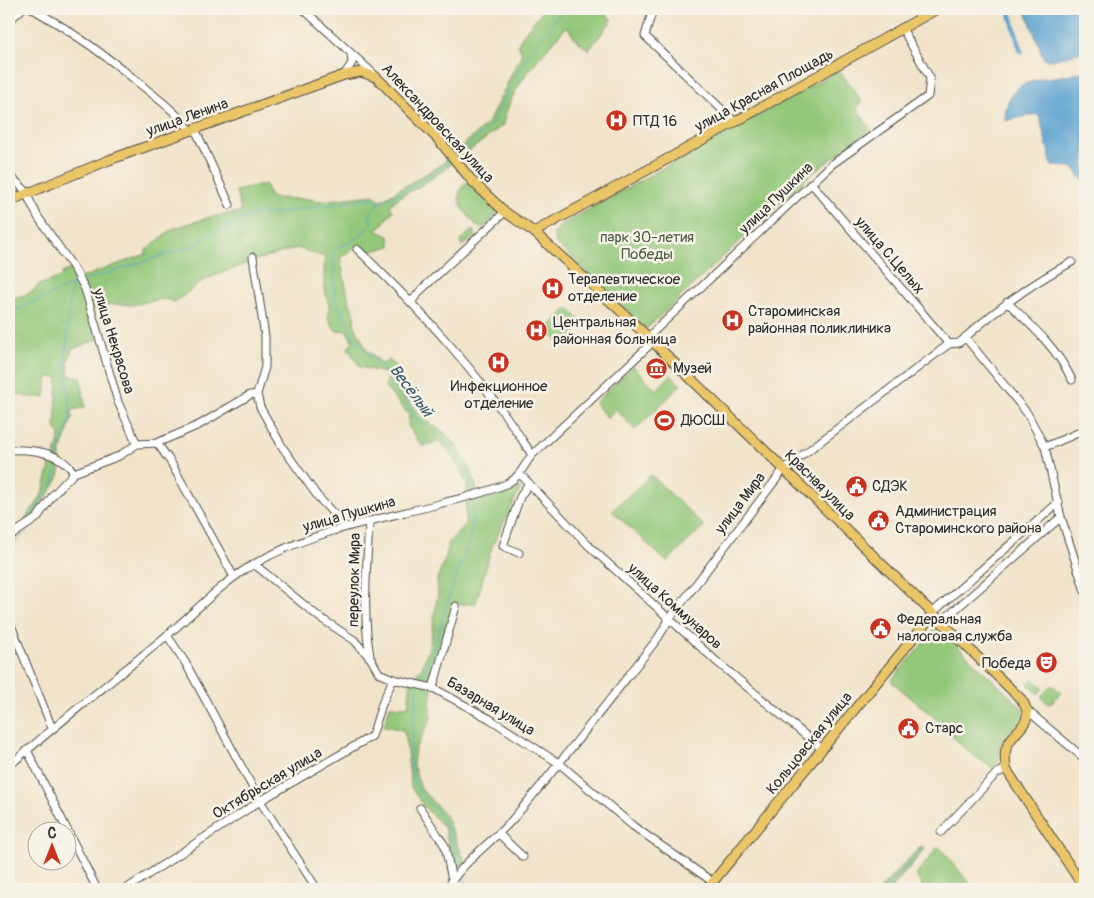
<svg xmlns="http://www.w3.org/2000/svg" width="1094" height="898" viewBox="0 0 1094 898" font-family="Pangolin,sans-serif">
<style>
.green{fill:#93c779;stroke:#5f7952}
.forest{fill:#76ac69;stroke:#506c4a}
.water{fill:#5aa1d0;stroke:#42667e}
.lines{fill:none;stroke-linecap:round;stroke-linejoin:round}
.stream{stroke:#5aa1d0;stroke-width:1}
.canal{stroke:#5aa1d0;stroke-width:5}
.minor-casing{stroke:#494743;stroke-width:9}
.major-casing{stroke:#494743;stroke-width:11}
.minor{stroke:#fff;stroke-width:7}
.major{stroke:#ebc669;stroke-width:9}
.labels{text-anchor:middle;stroke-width:5;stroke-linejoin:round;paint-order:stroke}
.street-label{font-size:15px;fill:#2b2b2b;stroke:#f7f3e8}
.poi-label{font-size:15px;fill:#2b2b2b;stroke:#f7f3e8;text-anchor:start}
.park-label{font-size:15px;fill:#4a5a42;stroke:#f7f3e8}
.water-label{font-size:16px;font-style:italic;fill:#3e5a6d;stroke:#f7f3e8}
</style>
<rect width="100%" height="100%" fill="#f7f3e8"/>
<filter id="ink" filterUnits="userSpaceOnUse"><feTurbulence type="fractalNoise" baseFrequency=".02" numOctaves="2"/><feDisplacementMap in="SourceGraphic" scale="10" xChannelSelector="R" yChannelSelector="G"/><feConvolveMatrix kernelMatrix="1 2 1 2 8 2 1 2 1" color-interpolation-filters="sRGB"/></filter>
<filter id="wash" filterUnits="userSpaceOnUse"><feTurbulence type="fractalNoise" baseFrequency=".0096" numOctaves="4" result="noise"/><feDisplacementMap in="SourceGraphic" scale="20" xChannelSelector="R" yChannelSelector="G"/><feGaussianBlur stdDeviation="1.12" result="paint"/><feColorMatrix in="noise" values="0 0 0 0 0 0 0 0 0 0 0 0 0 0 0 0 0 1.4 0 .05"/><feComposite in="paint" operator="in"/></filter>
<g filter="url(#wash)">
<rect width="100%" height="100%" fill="#f2e4cb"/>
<path class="green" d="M544,9H599L612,20L589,50L575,39L567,26C542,55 510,86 503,125C476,146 450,166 422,185C412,191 397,196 390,206L393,211L377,231L389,236L391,246L368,252L360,246L351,250L340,258L349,301L355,315L354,324L367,350L383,364L389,360L397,366L396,371C403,386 410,406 422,418C427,423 435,425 441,430C461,446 475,475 479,499L511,488H521L492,546L476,603L455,605L433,678L430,704L431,718L415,749L413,765L421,789L445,815L466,864L456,874L444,827L424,807L411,787L405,734L403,730L384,726L390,706L408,707L411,679L422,667L430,645L438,593L437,579L446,557L449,542L465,525L467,486L458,465L441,441L422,446L408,426L409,415L385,387L388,378L385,373L360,367L348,348L353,342L346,330L336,331L328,318C331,307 328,304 326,294C323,282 324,269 325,257L297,248L253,261L204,280L175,302L163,299L131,305L111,304L91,309L99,339L72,349L68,363L69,376L81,377L85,407L72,410V419L60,454V473L56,483L36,512L37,514L23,527C24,514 34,510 40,498C46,487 46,476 51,464C55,454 58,446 60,435L55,428L58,377H48L45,397H28L18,394L14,382L12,347H9V299C19,296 33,295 38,285L61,277L62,273L71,269L80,278L146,254V250L172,229L210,217L241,212L236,191L265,184L271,198L308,199L321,201L373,195L381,200L441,165L488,123L522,53L518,45L522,36Z
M837,71L842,74L863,103L856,107L871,130L811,174L646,329L555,242L554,233L561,225Z
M466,182L497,211L496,216L485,227H478C466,213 450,200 466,182Z
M471,231H474L476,236L462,246L460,241Z
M568,308L583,323L562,346L546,329Z
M633,366L656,390L671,375L681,385L635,430L616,409L607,418L595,403Z
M651,475L704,526L667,562L612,511Z
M937,627L1023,709C1024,723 1009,731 1002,742C998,750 1002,760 995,768C985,766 950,738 947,728L891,681Z
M1033,679L1043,688L1038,694L1028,684Z
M1052,685L1061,693L1049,705L1041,696Z
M938,847L942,850L974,889H924L916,875Z"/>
<path class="forest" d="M921,846L925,849L891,889H880Z"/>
<path class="water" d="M1025,9H1085V51L1052,60L1044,59Z
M1085,71V183L1072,167L1052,166L1040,118L1037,114L1005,121C1005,70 1052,82 1085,71Z"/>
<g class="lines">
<path class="stream" d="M456,156L492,124L522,64L563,9
M451,160L400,193L379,203L370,213L371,224L358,238L337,248L333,252L335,300L356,340L385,371L417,420L438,434L451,446L472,484L473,492
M83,281L193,246L226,226L260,212L266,215L373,198L379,203
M9,313L79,282
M58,456L71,415L65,363L71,285
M28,521L26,520L54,482L57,460
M9,549L29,528
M418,682L431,658L456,573L465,554L471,535L474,498
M418,688C416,715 407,745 412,773C415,795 435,805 445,824C453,838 455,853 460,868
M462,874L469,889"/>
<path class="canal" d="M1009,9L1021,52"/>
</g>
</g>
<g filter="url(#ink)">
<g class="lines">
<defs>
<path id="minor" d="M33,9C73,32 110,58 145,88C161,101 178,114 190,130
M303,9L376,76
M653,9L645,36L735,122
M916,9L920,18
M9,21L22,9
M344,75L352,63L351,53
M195,129L230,205
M9,175L24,189L38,217L75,270L85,289L118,402L137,444
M811,183L949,344
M357,249C422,311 484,378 532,455
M253,257L265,337V367L257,394L260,407L283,448L318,497L345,526
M412,301L421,290L505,212
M1007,302C1032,326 1057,348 1072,380
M648,337L831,165L928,96L930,78L902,28
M965,337L1027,413L1045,447L1061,517L1085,591
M157,443L170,461L234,577
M1045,447L1085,430
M9,450C32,449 61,452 74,473
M520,474L590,547L716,661L822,749
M369,522C367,566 362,612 370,656
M9,537L37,518L53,495L74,473L119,456L137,444L157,443L199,425L250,395L257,394
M519,553L503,546L520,497L529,483
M254,564L319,617L354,640L371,659L379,673L393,679L433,688L490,719L560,764L633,826L713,882
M932,613L1059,502
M9,620L52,728
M941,622L1061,517
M167,635L185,662L260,801L317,889
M433,688L456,606
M1028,711L1085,759
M27,750L97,889
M9,766C60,721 114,680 166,636C195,612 220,584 254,564C311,531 376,520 439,504C462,498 487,493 508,483C520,477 524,465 532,455L653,342
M420,808L445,846L452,880
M941,832L996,774L1006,769
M499,834L523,857
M126,889L260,801L372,736L382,704L393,679
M447,889C462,862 491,843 512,820C563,761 610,699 658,638L670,618L784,469L949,344L959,343C994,311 1030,284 1072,262"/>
<path id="major" d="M9,201L109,160L344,75L361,72L376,77L437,138L473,182L505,212L534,232L624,314L1021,699C1039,724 1012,729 1006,749C1004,755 1006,763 1006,769L1085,889
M534,232L735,122L937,9
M707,889L933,614"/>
</defs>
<use href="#minor" class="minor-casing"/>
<use href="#major" class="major-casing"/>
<use href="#minor" class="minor"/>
<use href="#major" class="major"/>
</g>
</g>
<defs>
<symbol id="hospital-disc" viewBox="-11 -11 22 22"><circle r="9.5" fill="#c8321e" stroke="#f7f3e8"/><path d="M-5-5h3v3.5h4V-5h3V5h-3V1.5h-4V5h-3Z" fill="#fff"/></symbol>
<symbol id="museum-disc" viewBox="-11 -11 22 22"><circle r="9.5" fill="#c8321e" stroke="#f7f3e8"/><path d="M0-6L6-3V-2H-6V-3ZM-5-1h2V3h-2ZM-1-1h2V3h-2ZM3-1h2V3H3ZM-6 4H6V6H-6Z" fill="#fff"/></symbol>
<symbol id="stadium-disc" viewBox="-11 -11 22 22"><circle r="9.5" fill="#c8321e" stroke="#f7f3e8"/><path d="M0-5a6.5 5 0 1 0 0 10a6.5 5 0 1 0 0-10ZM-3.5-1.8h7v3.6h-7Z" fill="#fff"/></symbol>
<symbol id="civic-disc" viewBox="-11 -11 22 22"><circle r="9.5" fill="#c8321e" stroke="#f7f3e8"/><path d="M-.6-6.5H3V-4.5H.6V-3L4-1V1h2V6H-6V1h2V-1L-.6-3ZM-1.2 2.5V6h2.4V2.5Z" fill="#fff"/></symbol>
<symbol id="theatre-disc" viewBox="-11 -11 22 22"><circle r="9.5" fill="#c8321e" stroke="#f7f3e8"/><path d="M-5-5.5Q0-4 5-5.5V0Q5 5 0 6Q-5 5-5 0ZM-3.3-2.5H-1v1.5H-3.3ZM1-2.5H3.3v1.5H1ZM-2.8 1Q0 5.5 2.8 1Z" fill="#fff"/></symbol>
</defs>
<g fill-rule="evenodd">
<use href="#hospital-disc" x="604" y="108" width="25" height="25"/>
<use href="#hospital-disc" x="540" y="276" width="25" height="25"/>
<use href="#hospital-disc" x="720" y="308" width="25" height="25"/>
<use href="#hospital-disc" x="524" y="318" width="25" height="25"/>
<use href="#hospital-disc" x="486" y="350" width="25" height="25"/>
<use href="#museum-disc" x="644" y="356" width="25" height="25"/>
<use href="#stadium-disc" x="652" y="408" width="25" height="25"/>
<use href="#civic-disc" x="844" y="474" width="25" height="25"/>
<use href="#civic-disc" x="866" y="508" width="25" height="25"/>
<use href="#civic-disc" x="868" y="616" width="25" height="25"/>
<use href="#theatre-disc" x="1034" y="650" width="25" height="25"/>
<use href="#civic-disc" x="896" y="716" width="25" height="25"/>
</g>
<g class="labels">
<g class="street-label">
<text transform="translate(764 90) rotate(-29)" y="5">улица Красная Площадь</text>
<text transform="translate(187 117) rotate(-20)" y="5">улица Ленина</text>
<text transform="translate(438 123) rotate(47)" y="5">Александровская улица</text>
<text transform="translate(776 198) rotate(-44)" y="5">улица Пушкина</text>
<text transform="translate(890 255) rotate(49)" y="5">улица С.Целых</text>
<text transform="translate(114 341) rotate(73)" y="5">улица Некрасова</text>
<text transform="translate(820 485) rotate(45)" y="5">Красная улица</text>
<text transform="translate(740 503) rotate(-53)" y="5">улица Мира</text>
<text transform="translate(349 514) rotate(-16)" y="5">улица Пушкина</text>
<text transform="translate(354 580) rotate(-89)" y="5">переулок Мира</text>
<text transform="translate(675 606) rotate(42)" y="5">улица Коммунаров</text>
<text transform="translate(491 706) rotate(31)" y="5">Базарная улица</text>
<text transform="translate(809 743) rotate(-51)" y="5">Кольцовская улица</text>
<text transform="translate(267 783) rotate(-31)" y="5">Октябрьская улица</text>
</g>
<g class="poi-label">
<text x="633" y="126">ПТД 16</text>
<text x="568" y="284">Терапевтическое<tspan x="568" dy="17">отделение</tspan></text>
<text x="748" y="316">Староминская<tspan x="748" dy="17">районная поликлиника</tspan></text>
<text x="553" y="327">Центральная<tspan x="553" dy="17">районная больница</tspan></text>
<text x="673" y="373">Музей</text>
<text x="499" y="391" text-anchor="middle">Инфекционное<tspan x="499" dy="17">отделение</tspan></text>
<text x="681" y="425">ДЮСШ</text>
<text x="872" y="491">СДЭК</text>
<text x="895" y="516">Администрация<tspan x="895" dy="17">Староминского района</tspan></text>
<text x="897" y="624">Федеральная<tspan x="897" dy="17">налоговая служба</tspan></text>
<text x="1031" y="668" text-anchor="end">Победа</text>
<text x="925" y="733">Старс</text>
</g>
<g class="park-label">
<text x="647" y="242">парк 30-летия<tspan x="647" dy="17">Победы</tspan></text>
</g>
<g class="water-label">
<text transform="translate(412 390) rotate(53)" y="6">Весёлый</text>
</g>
</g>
<rect width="1094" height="898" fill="none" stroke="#f7f3e8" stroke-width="30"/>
<g transform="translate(52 846)"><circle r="24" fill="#f7f3e8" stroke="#a5a39c"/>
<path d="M0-4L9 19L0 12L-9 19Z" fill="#c8321e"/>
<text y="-8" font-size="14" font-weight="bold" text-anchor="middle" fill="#2b2b2b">С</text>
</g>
</svg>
